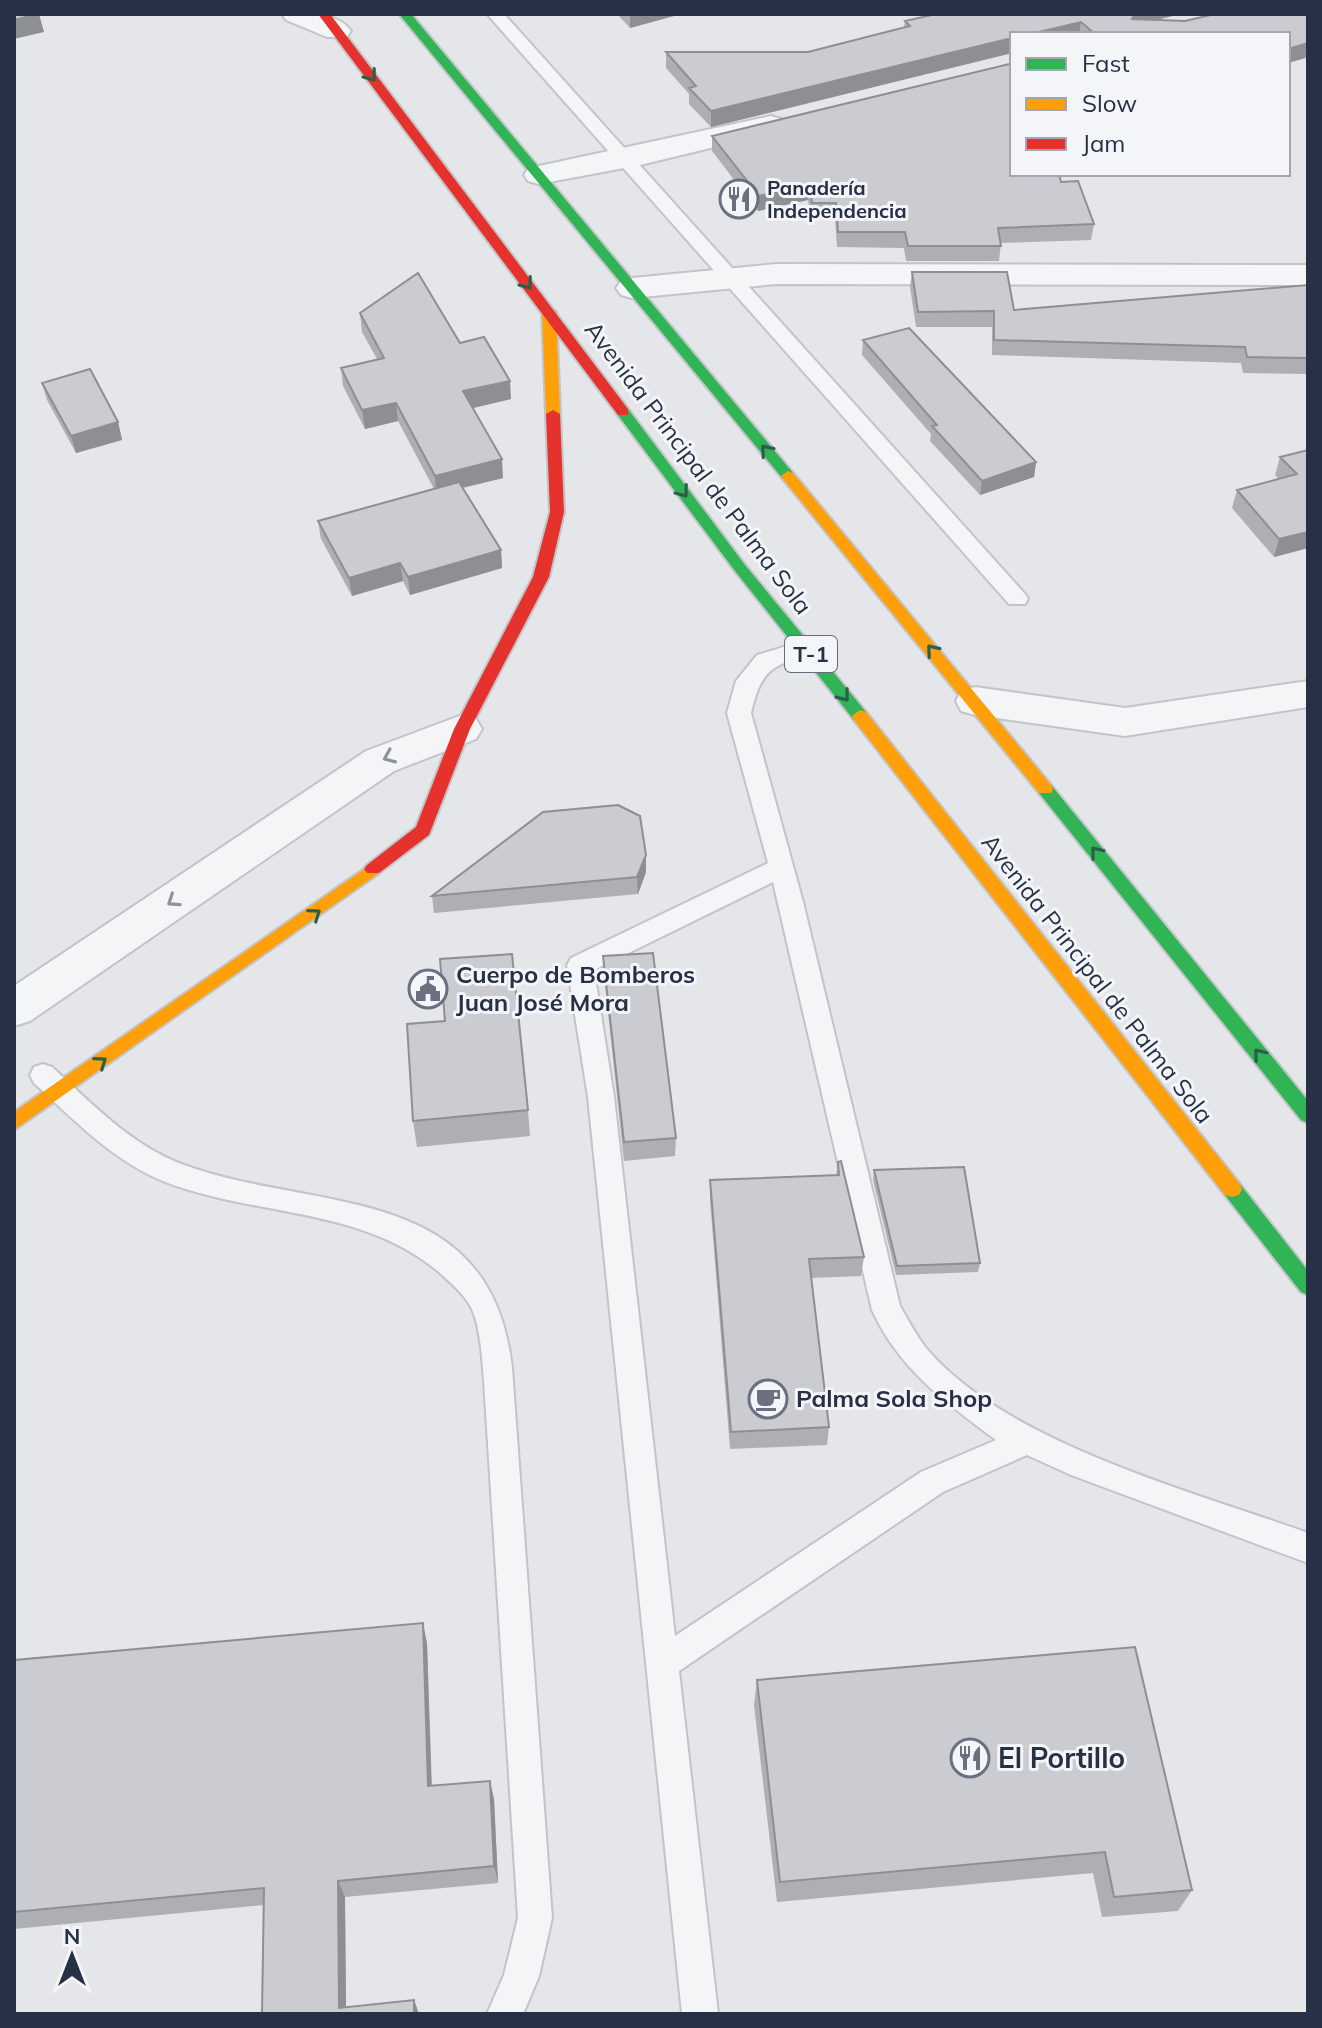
<svg xmlns="http://www.w3.org/2000/svg" width="1322" height="2028" viewBox="0 0 1322 2028" font-family="Mulish,sans-serif">
<style>
.lines{fill:none;stroke-linecap:round;stroke-linejoin:round}
.lane-casing{stroke:#c2c4c8;stroke-width:4}
.street-casing{stroke:#c2c4c8;stroke-width:4}
.fast-casing{stroke:#c2c4c8;stroke-width:4}
.slow-casing{stroke:#c2c4c8;stroke-width:4}
.jam-casing{stroke:#c2c4c8;stroke-width:4}
.lane{fill:#f4f5f7;fill-rule:evenodd}
.street{fill:#f4f5f7;fill-rule:evenodd}
.fast{fill:#30b455;fill-rule:evenodd}
.slow{fill:#ff9f0a;fill-rule:evenodd}
.jam{fill:#e5322d;fill-rule:evenodd}
.wall{fill:#aeafb4}
.shaded-wall{fill:#8d8f92}
.building{fill:#caccd1;stroke:#8d8f92;stroke-width:2}
.oneway{stroke:#2b5e4b}
.oneway2{stroke:#8e929e}
.labels{text-anchor:middle;stroke-width:6;stroke-linejoin:round;paint-order:stroke}
.far-poi-label{font-size:20px;font-weight:bold;fill:#283046;stroke:#f3f5f9;text-anchor:start}
.shield{fill:#f3f5f9;stroke:#656b7c;stroke-width:2}
.shield-label{font-size:22px;font-weight:bold;fill:#283046}
.street-label{font-size:24px;fill:#283046;stroke:#f3f5f9}
.poi-label{font-size:24px;font-weight:bold;fill:#283046;stroke:#f3f5f9;text-anchor:start}
.near-poi-label{font-size:28px;font-weight:bold;fill:#283046;stroke:#f3f5f9;text-anchor:start}
</style>
<rect width="100%" height="100%" fill="#e4e6ea"/>
<g class="lines">
<defs>
<path id="lane" d="M487,14H504L1025,594L1028,599L1025,604H1009Z
M807,640L818,648L815,653C772,666 762,667 751,713L803,902L900,1306C908,1320 916,1335 926,1348C1006,1443 1192,1491 1308,1533V1563L1071,1475L1027,1455L943,1492L679,1671L718,2014H682L588,1097L567,965L571,958L768,863L727,713L736,681L757,655ZM773,882L872,1310C899,1369 945,1402 996,1440L921,1472L675,1636L614,1097L594,970Z
M43,1064L52,1067C92,1104 132,1146 184,1165C316,1213 491,1180 512,1368L552,1918L539,1976L523,2014H487L504,1975L518,1918L484,1381C482,1358 481,1331 472,1309C465,1295 451,1283 440,1273C362,1206 256,1217 165,1182C113,1161 73,1119 34,1083L30,1075L34,1067Z"/>
<path id="street" d="M282,14C304,14 337,11 351,31L347,37H327L286,20Z
M771,116L781,119L786,125L781,131L640,165L539,184L528,181L524,175L528,169L539,166Z
M776,264L1308,265V285L776,284L632,298L621,295L616,288L621,281L632,278Z
M1308,681V707L1125,736L975,715L961,711L956,701L961,691L975,687L1125,708Z
M462,715L476,719L482,729L476,739L394,771L30,1021L14,1026V986L366,751Z"/>
<path id="fast" d="M399,14H411L793,473V479H783Z
M623,408L628,409L745,565L866,712L868,716L866,720H854L735,571L618,415L616,412Z
M1045,783L1051,785L1308,1101V1123L1301,1120L1039,793L1037,789Z
M1232,1181L1239,1183L1308,1271V1295L1301,1292L1225,1195L1222,1189L1225,1183Z"/>
<path id="slow" d="M549,308L556,312L560,414L553,418L546,414L542,312Z
M788,471L793,473L1051,785L1053,789L1051,793H1039L783,479L781,476Z
M860,710L866,712L1239,1183L1242,1189L1239,1195L1232,1197L1225,1195L854,720L852,716Z
M373,863L382,869L379,873L14,1130V1112Z"/>
<path id="jam" d="M318,14H330L628,409V415H618Z
M553,410L560,414L564,512L549,577L470,729L429,835L379,873H367L364,869L367,865L416,827L454,729L533,577L550,512L546,414Z"/>
</defs>
<use href="#lane" class="lane-casing"/>
<use href="#street" class="street-casing"/>
<use href="#fast" class="fast-casing"/>
<use href="#slow" class="slow-casing"/>
<use href="#jam" class="jam-casing"/>
<use href="#lane" class="lane"/>
<use href="#street" class="street"/>
<use href="#fast" class="fast"/>
<use href="#slow" class="slow"/>
<use href="#jam" class="jam"/>
</g>
<path class="wall" d="M617,14H681L630,28Z
M936,14H1181L1156,20L1185,21L1308,14V60L1305,58L1288,63V34H1012V53L711,127L689,104V94L666,68V52H808L904,27L905,21Z
M712,136L1061,182L1094,224L1091,240L1001,243L999,261H906L904,248L837,247L835,218H811L808,200L758,211L712,151Z
M912,272L1014,310L1308,285V374L1243,373L1241,363L992,355V327H916L910,287Z
M360,313L460,343L511,399L472,408L503,478L463,488L501,550L502,568L410,595L403,581L352,596L321,539L318,521L434,489L398,421L365,429L343,386L341,368L377,359L362,332Z
M863,340L1036,462L1034,477L980,495L930,441L931,434L862,355Z
M42,383L118,422L122,440L76,453L47,400Z
M1308,450V548L1274,557L1232,508L1237,490L1279,479L1275,475L1280,457Z
M646,855V872L638,894L434,913L432,896Z
M603,956L676,1138L675,1156L624,1161L604,975Z
M528,1110L530,1136L417,1147L413,1121Z
M838,1162L864,1257L861,1276L811,1278L829,1427L827,1445L730,1449L710,1200V1180L836,1175Z
M874,1170L980,1263L978,1272L896,1275L873,1180Z
M427,1643L432,1786L494,1799L498,1883L345,1897L346,2007L414,2000L419,2014H262L264,1905L14,1929V1667Z
M757,1680L1192,1890L1178,1911L1102,1917L1093,1873L777,1902L754,1705Z"/>
<path class="shaded-wall" d="M39,14L44,32L14,39V20Z
M630,14H681L630,28Z
M1135,14H1181L1135,25L1132,19Z
M1081,22L1079,34H1030Z
M1012,38V53L711,127V111Z
M1308,43L1305,58L1288,63V49Z
M809,184L808,200L758,211L759,196Z
M510,381L511,399L465,410L463,391Z
M396,403L398,421L365,429L362,410Z
M118,422L122,440L76,453L71,436Z
M502,459L503,478L436,494L435,476Z
M1036,462L1034,477L980,495L982,481Z
M1308,532V548L1274,557L1279,539Z
M501,550L502,568L410,595L408,577Z
M400,563L403,581L352,596L349,578Z
M646,855V872L638,894L637,877Z
M423,1623L427,1643L432,1804L428,1786Z
M490,1781L494,1799L498,1883L494,1866Z
M338,1881L345,1897L346,2014L339,2008Z
M414,2000L419,2014H414Z"/>
<path class="building" d="M14,14H38L14,20Z
M936,14H1135L1132,19L1185,21L1215,14H1308V43L1288,49V34H1095L1081,22L1030,34H1012V38L711,111L689,88L696,86L666,52H808L910,26L905,21Z
M1009,64L1012,67V174H1059L1061,182L1078,181L1094,224L998,228L1001,246H908L905,232H838L836,203H812L809,184L759,196L712,136Z
M912,272H1007L1014,310L1308,285V358L1247,357L1245,347L994,340V311L918,312Z
M418,273L460,343L484,337L510,381L463,391L502,459L435,476L396,403L362,410L341,368L384,358L360,313Z
M909,328L1036,462L982,481L932,426L937,425L863,340Z
M90,369L118,422L71,436L42,383Z
M1308,450V532L1279,539L1237,490L1297,474L1280,457Z
M459,482L501,550L408,577L400,563L349,578L318,521Z
M618,805L640,816L646,855L637,877L432,896L543,812Z
M653,953L676,1138L624,1142L603,956Z
M512,954L528,1110L413,1121L407,1024L445,1021L440,959Z
M841,1161L864,1257L809,1259L829,1427L731,1432L710,1180L839,1175L838,1162Z
M964,1167L980,1263L897,1266L874,1170Z
M423,1623L428,1786L490,1781L494,1866L338,1881L339,2008L414,2000V2014H262L264,1888L14,1912L15,1660Z
M1135,1647L1192,1890L1114,1897L1105,1852L780,1882L757,1680Z"/>
<defs><path id="oneway-chevron" d="M-2-3.5L2.5 0L-2 3.5" fill="none" stroke-width="1.6" stroke-linecap="round" stroke-linejoin="round" transform="scale(2)"/></defs>
<g class="oneway">
<use href="#oneway-chevron" transform="translate(371 76) rotate(53)"/>
<use href="#oneway-chevron" transform="translate(527 284) rotate(53)"/>
<use href="#oneway-chevron" transform="translate(766 450) rotate(-130)"/>
<use href="#oneway-chevron" transform="translate(683 492) rotate(53)"/>
<use href="#oneway-chevron" transform="translate(932 650) rotate(-130)"/>
<use href="#oneway-chevron" transform="translate(844 696) rotate(52)"/>
<use href="#oneway-chevron" transform="translate(1096 852) rotate(-129)"/>
<use href="#oneway-chevron" transform="translate(315 914) rotate(-35)"/>
<use href="#oneway-chevron" transform="translate(1259 1054) rotate(-129)"/>
<use href="#oneway-chevron" transform="translate(101 1062) rotate(-35)"/>
</g>
<g class="oneway2">
<use href="#oneway-chevron" transform="translate(389 757) rotate(157)"/>
<use href="#oneway-chevron" transform="translate(173 901) rotate(146)"/>
</g>
<defs>
<symbol id="restaurant-ring" viewBox="-11 -11 22 22"><circle r="9.5" fill="#f3f5f9" stroke="#6a707f" stroke-width="1.5"/><path d="M-5-6h1v4h1v-4h1v4h1v-4h1v5L-1.5 .5V6h-2V.5L-5-1ZM5-6V6H3V1.5H1.5Q1.5-4 5-6Z" fill="#6a707f"/></symbol>
<symbol id="civic-ring" viewBox="-11 -11 22 22"><circle r="9.5" fill="#f3f5f9" stroke="#6a707f" stroke-width="1.5"/><path d="M-.6-6.5H3V-4.5H.6V-3L4-1V1h2V6H-6V1h2V-1L-.6-3ZM-1.2 2.5V6h2.4V2.5Z" fill="#6a707f"/></symbol>
<symbol id="cafe-ring" viewBox="-11 -11 22 22"><circle r="9.5" fill="#f3f5f9" stroke="#6a707f" stroke-width="1.5"/><path d="M-5.5-4.5H6V0H3Q3 3.5 0 3.5H-2.5Q-5.5 3.5-5.5 0ZM3-3.2v2h1.7v-2ZM-6 4.5H4V6H-6Z" fill="#6a707f"/></symbol>
</defs>
<g fill-rule="evenodd">
<use href="#restaurant-ring" x="717" y="177" width="44" height="44"/>
<use href="#civic-ring" x="406" y="967" width="44" height="44"/>
<use href="#cafe-ring" x="746" y="1377" width="44" height="44"/>
<use href="#restaurant-ring" x="948" y="1736" width="44" height="44"/>
</g>
<g class="labels">
<g class="far-poi-label">
<text x="767" y="195">Panadería<tspan x="767" dy="23">Independencia</tspan></text>
</g>
<rect class="shield" x="785" y="636" width="52" height="36" rx="6"/>
<g class="shield-label">
<text x="811" y="662">T-1</text>
</g>
<g class="street-label">
<text transform="translate(698 468) rotate(53)" y="8">Avenida Principal de Palma Sola</text>
<text transform="translate(1097 979) rotate(52)" y="8">Avenida Principal de Palma Sola</text>
</g>
<g class="poi-label">
<text x="456" y="983">Cuerpo de Bomberos<tspan x="456" dy="28">Juan José Mora</tspan></text>
<text x="796" y="1407">Palma Sola Shop</text>
</g>
<g class="near-poi-label">
<text x="998" y="1768">El Portillo</text>
</g>
</g>
<rect width="1322" height="2028" fill="none" stroke="#283046" stroke-width="32"/>
<rect x="1010" y="32" width="280" height="144" fill="#f3f5f9" stroke="#a2a6b1" stroke-width="2"/>
<rect x="1026" y="58" width="40" height="12" fill="#30b455" stroke="#a2a6b1" stroke-width="2"/>
<text x="1082" y="72" font-size="24" fill="#283046">Fast</text>
<rect x="1026" y="98" width="40" height="12" fill="#ff9f0a" stroke="#a2a6b1" stroke-width="2"/>
<text x="1082" y="112" font-size="24" fill="#283046">Slow</text>
<rect x="1026" y="138" width="40" height="12" fill="#e5322d" stroke="#a2a6b1" stroke-width="2"/>
<text x="1082" y="152" font-size="24" fill="#283046">Jam</text>
<g transform="translate(72 1956)" stroke="#f3f5f9" stroke-width="6" paint-order="stroke">
<path d="M0-6L14 30L0 20L-14 30Z" fill="#283046"/>
<text y="-12" font-size="22" font-weight="bold" text-anchor="middle" fill="#283046">N</text>
</g>
</svg>
